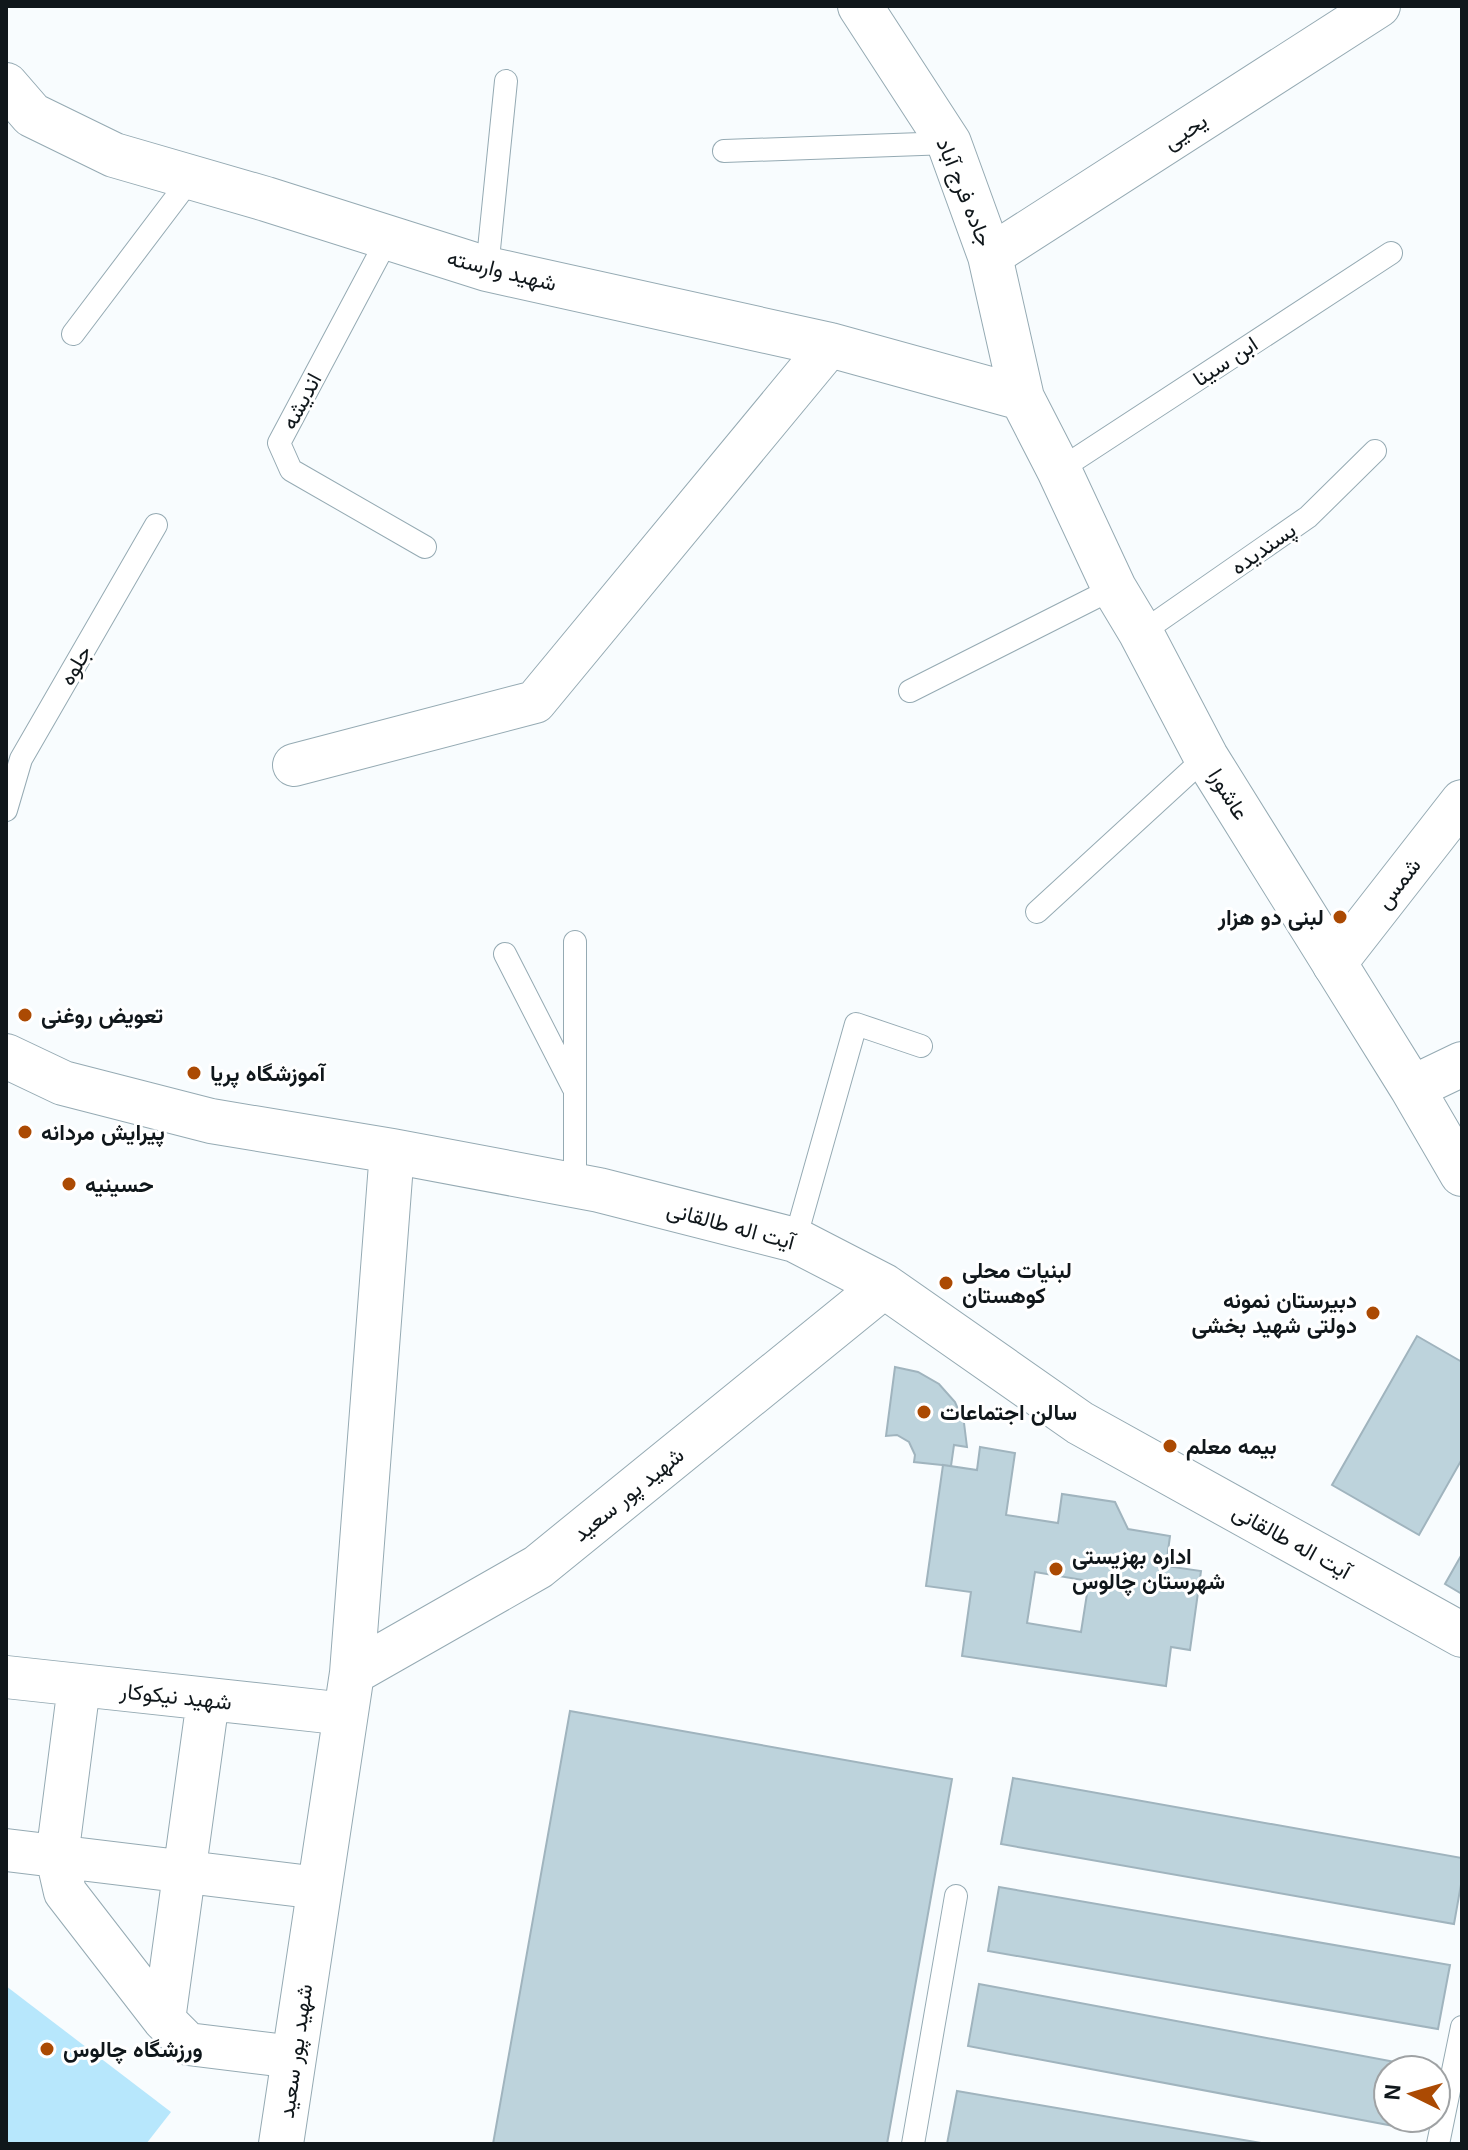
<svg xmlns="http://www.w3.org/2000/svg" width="1468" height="2150" viewBox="0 0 1468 2150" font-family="Helvetica,Vazirmatn,sans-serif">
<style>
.green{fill:#b7e7fc}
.building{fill:#bdd3dc;stroke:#a0b4be;stroke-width:2;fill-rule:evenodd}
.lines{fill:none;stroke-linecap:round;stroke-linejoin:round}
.lane-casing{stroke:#95aab3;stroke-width:24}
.street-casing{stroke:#95aab3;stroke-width:44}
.secondary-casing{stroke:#95aab3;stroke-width:46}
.lane{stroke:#fff;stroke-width:22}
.street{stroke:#fff;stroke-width:42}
.secondary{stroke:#fff;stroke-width:44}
.poi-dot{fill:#ab4a03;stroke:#fff;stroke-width:3}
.labels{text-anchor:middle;stroke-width:6;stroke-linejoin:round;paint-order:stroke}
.street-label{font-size:22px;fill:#10171b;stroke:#fff}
.poi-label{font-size:22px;font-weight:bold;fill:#10171b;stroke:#fff;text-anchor:start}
</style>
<rect width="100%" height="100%" fill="#f8fcfe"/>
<path class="green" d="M6,1986L171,2112L146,2144H6Z"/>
<path class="building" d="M1417,1336L1462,1362V1459L1419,1535L1332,1485Z
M895,1367L918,1372L939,1384L955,1402L964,1423L967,1447L954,1445L951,1466L914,1462L915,1455L909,1442L897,1435L886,1436Z
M980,1447L1015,1453L1006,1515L1058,1523L1062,1494L1115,1502L1128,1529L1170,1536L1166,1566L1201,1571L1190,1650L1171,1647L1166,1686L962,1656L971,1592L926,1586L943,1465L977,1470ZM1035,1572L1089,1581L1081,1632L1027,1623Z
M1462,1554V1594L1445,1584Z
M570,1711L952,1779L887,2144H493Z
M1013,1778L1462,1858V1879L1454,1924L1001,1844Z
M999,1887L1450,1965L1438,2029L988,1951Z
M979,1984L1427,2068L1426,2070H1388V2118H1418L1415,2130L968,2046Z
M957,2091L1267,2144H947Z"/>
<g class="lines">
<defs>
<path id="lane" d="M724,151L949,143
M388,238L279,443L291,470L425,547
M487,269L506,81
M73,334L191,178
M1059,470L1391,253
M1141,633L1308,517L1375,451
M910,691L1114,588
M6,810L21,759L156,525
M1037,912L1206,757
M575,942V1186
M505,954L573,1087
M795,1240L856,1024L921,1046
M913,2144L956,1896
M1438,2144L1462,2027"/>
<path id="street" d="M990,256L1379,6
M294,765L535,702L830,345
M1334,965L1462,801
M6,1677L346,1714
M79,1686L57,1857L65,1892L164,2020L188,2044L294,2057
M6,1850L319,1888
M164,2020L208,1700"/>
<path id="secondary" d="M860,6L949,143L990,256L1022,398L1059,470L1114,588L1141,633L1206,757L1412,1088L1462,1174
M6,85L32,115L114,155L266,199L487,269L830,345L1022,398
M6,1056L63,1083L211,1121L392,1151L599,1190L795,1240L884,1286L1080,1423L1462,1635
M1412,1088L1462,1064
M352,1673L538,1567L884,1286
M281,2144L352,1673L392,1151"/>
</defs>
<use href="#lane" class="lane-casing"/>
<use href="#street" class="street-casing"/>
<use href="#secondary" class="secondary-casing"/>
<use href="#lane" class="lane"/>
<use href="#street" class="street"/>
<use href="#secondary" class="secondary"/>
</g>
<g class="poi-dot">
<circle cx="1340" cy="917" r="8"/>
<circle cx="25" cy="1015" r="8"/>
<circle cx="194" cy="1073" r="8"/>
<circle cx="25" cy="1132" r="8"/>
<circle cx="69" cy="1184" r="8"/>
<circle cx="946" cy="1283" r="8"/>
<circle cx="1373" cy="1313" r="8"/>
<circle cx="924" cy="1412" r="8"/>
<circle cx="1170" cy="1446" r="8"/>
<circle cx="1056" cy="1569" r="8"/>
<circle cx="47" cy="2049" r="8"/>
</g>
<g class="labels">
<g class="street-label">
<text transform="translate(1185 131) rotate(-33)" y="8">یحیی</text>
<text transform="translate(965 192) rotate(68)" y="8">جاده فرج آباد</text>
<text transform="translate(502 270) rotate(14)" y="8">شهید وارسته</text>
<text transform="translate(1225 361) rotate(-33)" y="8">ابن سینا</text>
<text transform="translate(301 401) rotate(-62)" y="8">اندیشه</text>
<text transform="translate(1263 548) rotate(-35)" y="8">پسندیده</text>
<text transform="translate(75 665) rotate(-60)" y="8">جلوه</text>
<text transform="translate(1229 794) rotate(58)" y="8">عاشورا</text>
<text transform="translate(1398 883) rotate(-52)" y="8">شمس</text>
<text transform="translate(731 1225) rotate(15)" y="8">آیت اله طالقانی</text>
<text transform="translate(628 1494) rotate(-39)" y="8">شهید پور سعید</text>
<text transform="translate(1292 1541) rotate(29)" y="8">آیت اله طالقانی</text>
<text transform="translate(176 1696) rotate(6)" y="8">شهید نیکوکار</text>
<text transform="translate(295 2051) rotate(-82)" y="8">شهید پور سعید</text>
</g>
<g class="poi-label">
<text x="1324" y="925" text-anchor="end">لبنی دو هزار</text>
<text x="41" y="1023">تعویض روغنی</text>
<text x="210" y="1081">آموزشگاه پریا</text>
<text x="41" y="1140">پیرایش مردانه</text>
<text x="85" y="1192">حسینیه</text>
<text x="962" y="1278">لبنیات محلی<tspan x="962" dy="25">کوهستان</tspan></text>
<text x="1357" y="1308" text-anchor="end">دبیرستان نمونه<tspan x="1357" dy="25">دولتی شهید بخشی</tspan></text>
<text x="940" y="1420">سالن اجتماعات</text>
<text x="1186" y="1454">بیمه معلم</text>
<text x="1072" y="1564">اداره بهزیستی<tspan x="1072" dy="25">شهرستان چالوس</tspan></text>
<text x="63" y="2057">ورزشگاه چالوس</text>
</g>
</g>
<rect width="1468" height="2150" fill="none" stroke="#10171b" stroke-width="16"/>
<g transform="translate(1412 2094) rotate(275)"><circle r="38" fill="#ffffff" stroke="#9fa2a4" stroke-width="2"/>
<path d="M0-6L14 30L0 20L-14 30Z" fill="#ab4a03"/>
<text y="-12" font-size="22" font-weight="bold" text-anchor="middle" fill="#10171b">N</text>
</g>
</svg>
